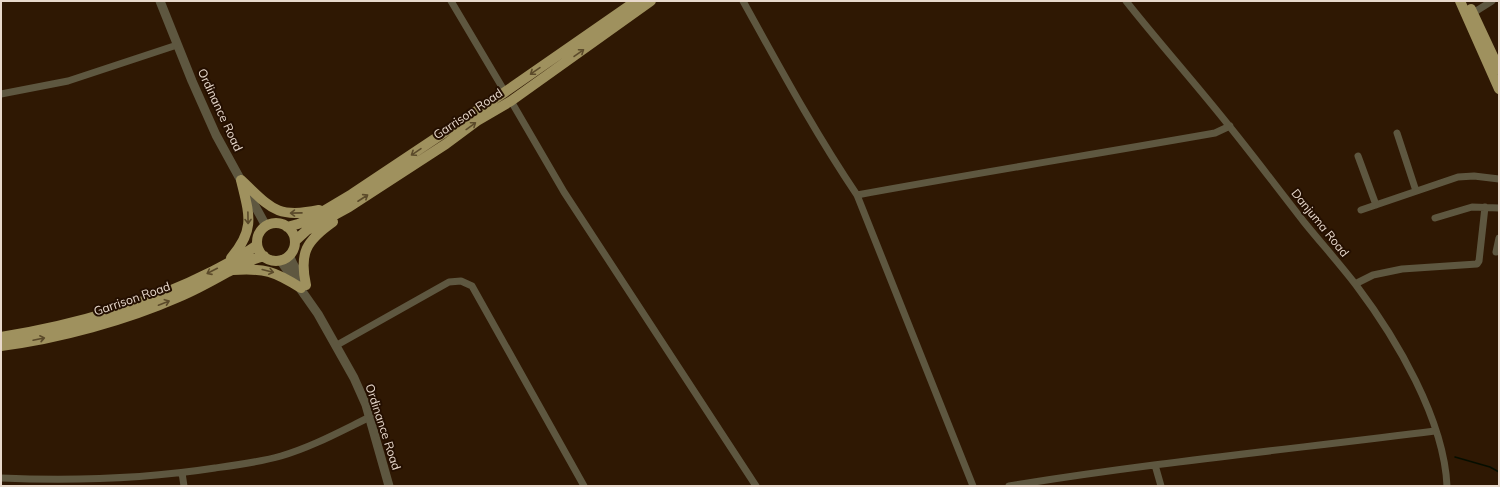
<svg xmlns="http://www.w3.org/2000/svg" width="1500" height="487" viewBox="0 0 1500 487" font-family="Mulish,sans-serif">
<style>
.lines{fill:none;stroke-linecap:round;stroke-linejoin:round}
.stream{stroke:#060e00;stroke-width:1.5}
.minor{stroke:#5e5740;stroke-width:7}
.tertiary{stroke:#5e5740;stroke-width:9}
.primary{stroke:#9f915e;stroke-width:10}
.oneway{stroke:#5b4a2a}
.labels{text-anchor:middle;stroke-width:4;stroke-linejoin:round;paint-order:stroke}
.street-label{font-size:12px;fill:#e8d9cc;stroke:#240f00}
</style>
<rect width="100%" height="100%" fill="#2f1803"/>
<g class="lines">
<path class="stream" d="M1455,457L1490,467L1499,472"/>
<path class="minor" d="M451,1L505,92
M743,1C779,66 815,133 857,195L973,486
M1126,1C1160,44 1196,84 1230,127C1255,158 1279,190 1304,222C1321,243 1339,263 1356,285C1396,338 1444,419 1447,486
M1473,13L1492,1
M1,94L68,81L177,45
M511,101L564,192L756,486
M1397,133L1416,191
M1358,156L1376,205
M857,195C977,173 1096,154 1215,133L1230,126
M1361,210L1458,177L1474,176L1499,179
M1435,218L1472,207L1499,208
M1496,252L1499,238
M1355,284L1373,275L1402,269L1477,264L1479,261L1485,207
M337,345L449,282L461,281L472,286L584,486
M1155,465L1161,486
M182,473L184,486
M1,478C73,481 144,479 215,468C237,465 260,462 281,456C312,447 341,431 370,417
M1009,486C1150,463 1293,449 1435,431"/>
<path class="tertiary" d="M160,1L192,81L216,135L266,226
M289,255L293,264L304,284
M280,260L318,314L354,378L366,405L389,486"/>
<path class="primary" d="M1460,1L1499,89
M1471,9L1499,69
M241,180C271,208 276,219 319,210
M257 242a19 19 0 1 1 38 0a19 19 0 1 1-38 0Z
M287,227L298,224L310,219L352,194L505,92L636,1
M295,241L307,230L349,207L446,144L477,121L511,101L651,1
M231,258C256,229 249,214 241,180
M233,270C265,268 274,271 301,288
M306,285C299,253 306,241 333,222
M1,337C75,325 146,305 213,271C228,263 244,255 257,245
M1,346C58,339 127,320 179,297C196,290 212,281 228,272C240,266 250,259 264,256"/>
</g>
<defs><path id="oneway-shaft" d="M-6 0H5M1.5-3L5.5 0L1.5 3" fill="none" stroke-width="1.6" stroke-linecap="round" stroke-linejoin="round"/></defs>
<g class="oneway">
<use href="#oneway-shaft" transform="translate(579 53) rotate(-35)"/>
<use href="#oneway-shaft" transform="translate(535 71) rotate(145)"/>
<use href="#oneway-shaft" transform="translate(471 126) rotate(-36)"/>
<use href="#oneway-shaft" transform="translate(416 152) rotate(146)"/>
<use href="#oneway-shaft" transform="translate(363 198) rotate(-33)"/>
<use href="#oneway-shaft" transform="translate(296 213) rotate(179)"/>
<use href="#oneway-shaft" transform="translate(248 218) rotate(89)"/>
<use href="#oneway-shaft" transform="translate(212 271) rotate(153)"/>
<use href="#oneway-shaft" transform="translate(268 271) rotate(14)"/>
<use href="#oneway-shaft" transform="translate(164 303) rotate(-21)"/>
<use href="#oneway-shaft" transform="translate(39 339) rotate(-12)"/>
</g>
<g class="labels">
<g class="street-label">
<text transform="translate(220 110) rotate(65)" y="4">Ordinance Road</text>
<text transform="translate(468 114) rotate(-34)" y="4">Garrison Road</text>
<text transform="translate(1320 223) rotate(51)" y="4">Danjuma Road</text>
<text transform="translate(132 299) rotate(-19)" y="4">Garrison Road</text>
<text transform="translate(383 427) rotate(72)" y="4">Ordinance Road</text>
</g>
</g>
<rect width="1500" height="487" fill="none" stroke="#e8d9cc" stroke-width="4"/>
</svg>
